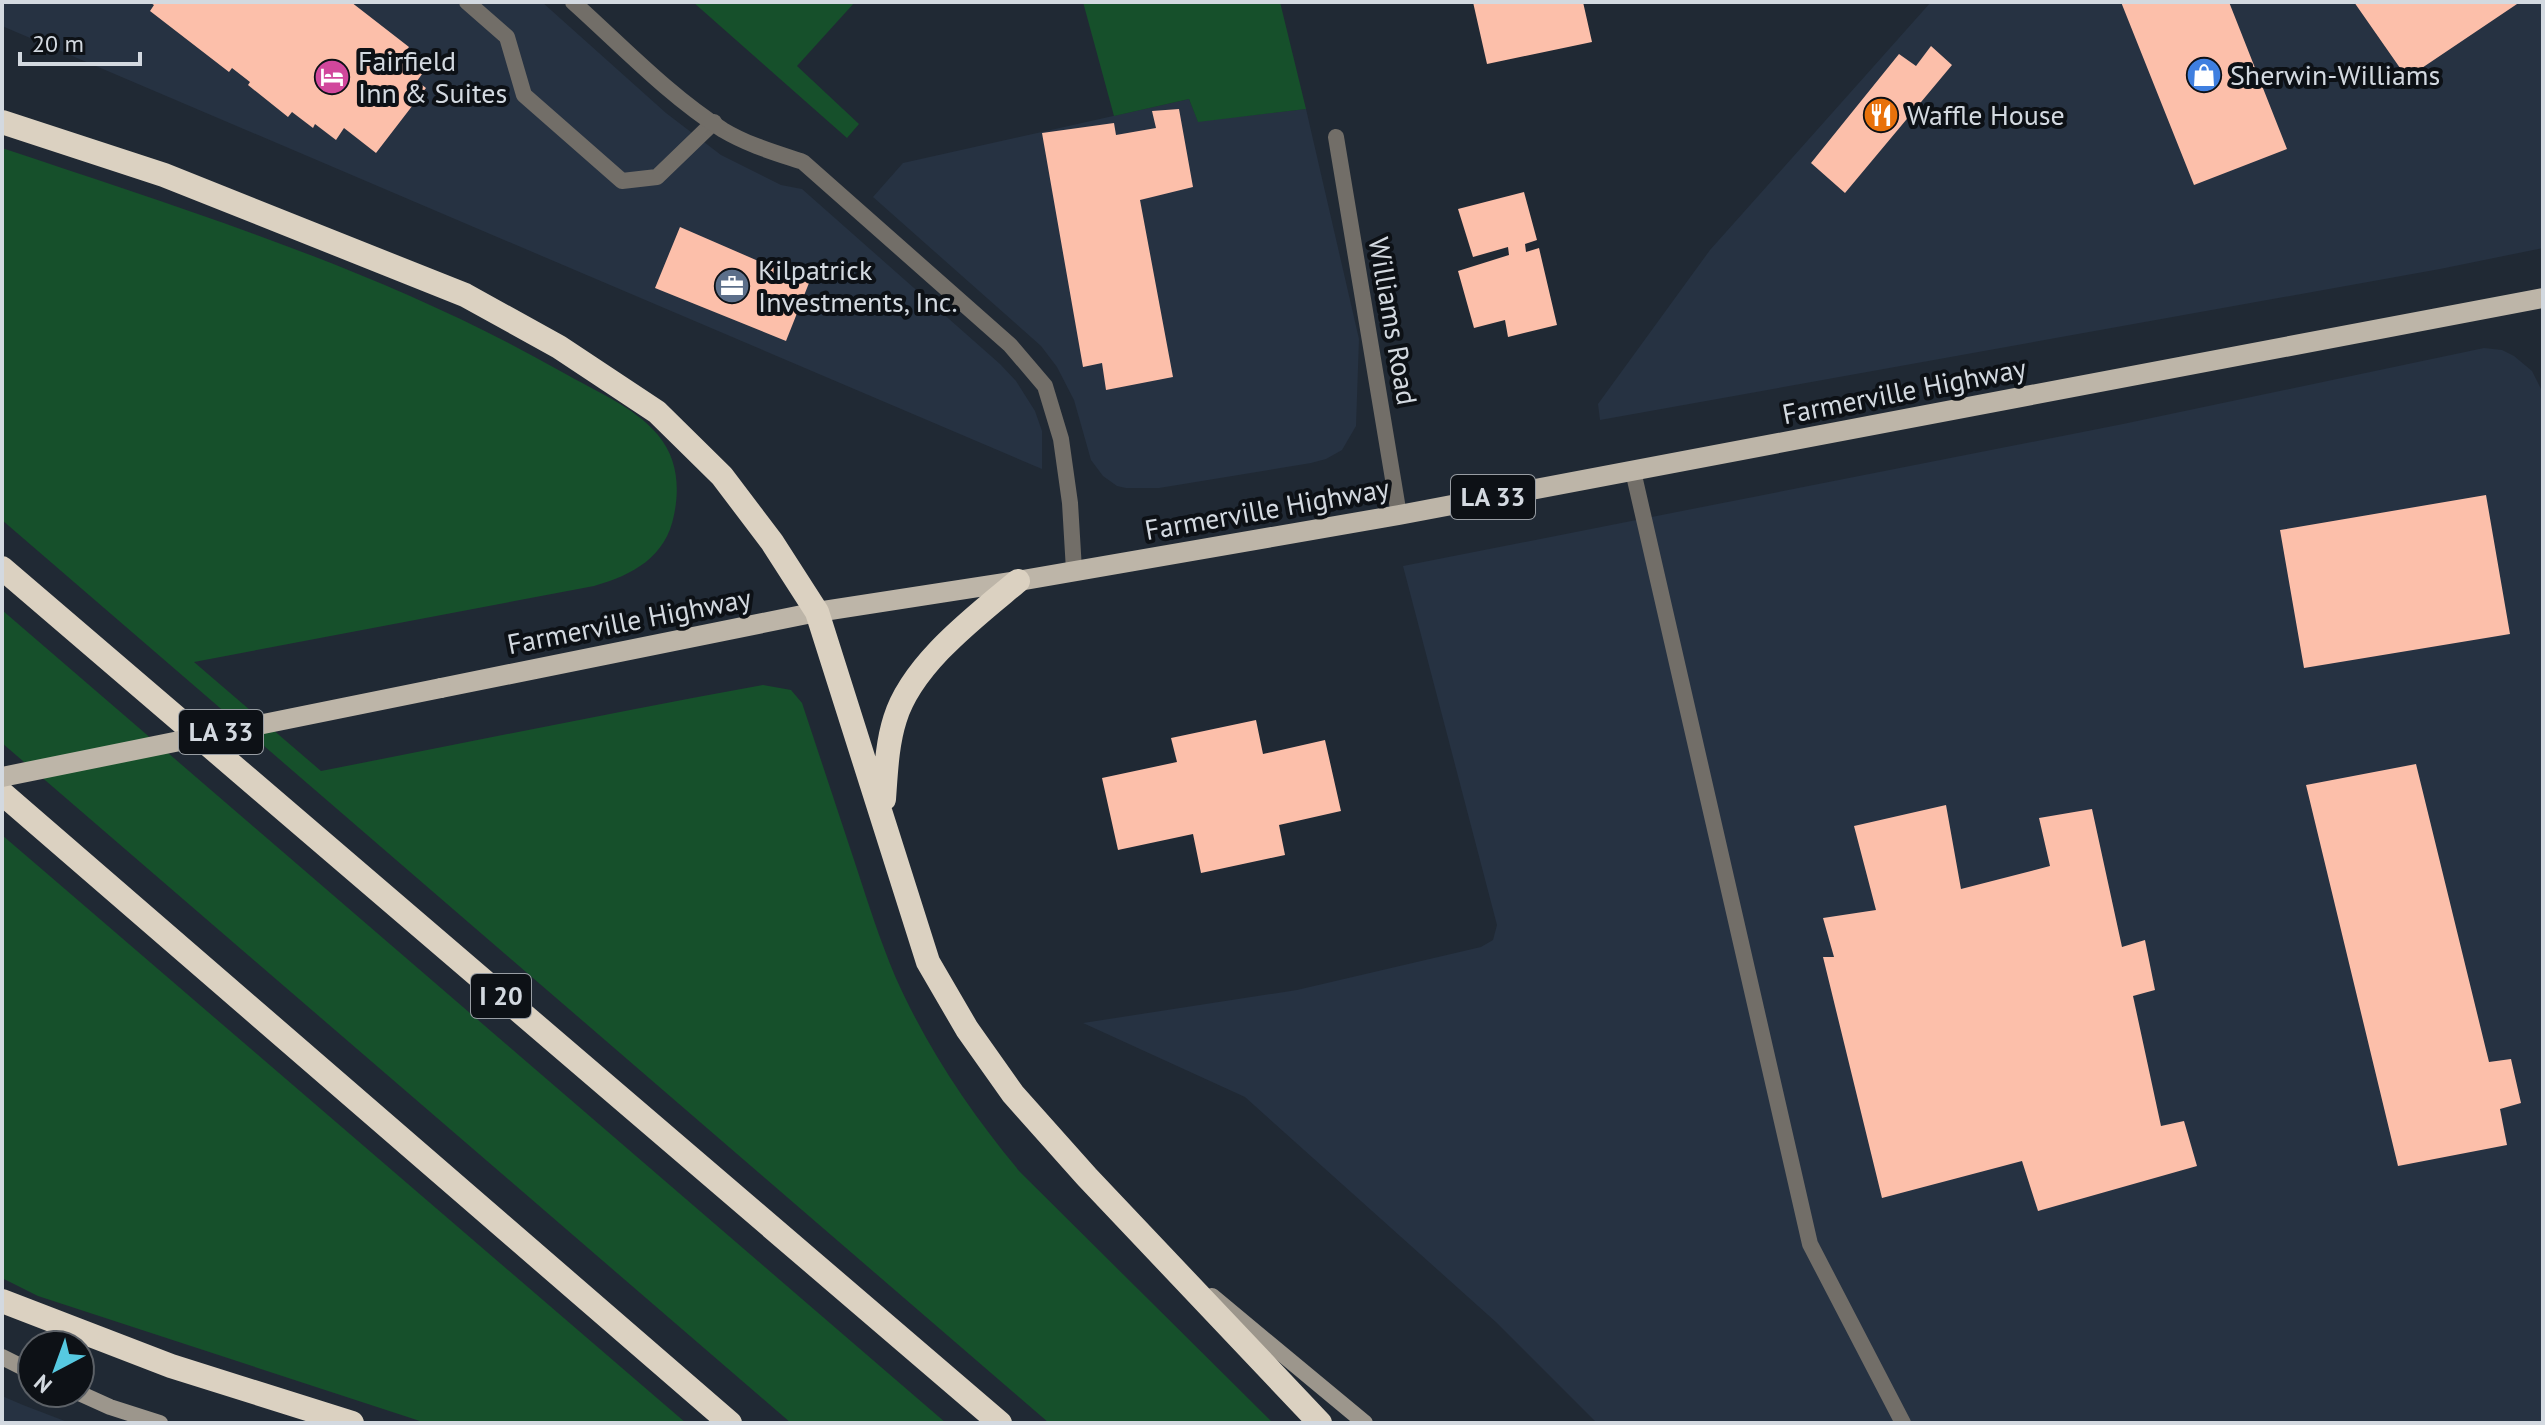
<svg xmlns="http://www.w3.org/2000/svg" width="2545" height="1425" viewBox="0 0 2545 1425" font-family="'PT Sans',sans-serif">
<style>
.built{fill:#263242}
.green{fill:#16502b}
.building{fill:#fcbfaa}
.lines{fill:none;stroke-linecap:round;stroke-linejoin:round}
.service{stroke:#726e68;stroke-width:16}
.minor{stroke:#726e68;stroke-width:16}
.secondary{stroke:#9c968c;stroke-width:16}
.primary{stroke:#bdb5a8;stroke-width:20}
.motorway{stroke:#dbd1c1;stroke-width:24}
.primary-bridge{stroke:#bdb5a8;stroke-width:20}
.labels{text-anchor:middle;stroke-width:8;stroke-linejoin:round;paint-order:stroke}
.shield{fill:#0d1116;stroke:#989da3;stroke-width:2}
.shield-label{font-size:26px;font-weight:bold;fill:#d3d9e0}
.poi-label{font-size:28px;fill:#d3d9e0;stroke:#0d1116;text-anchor:start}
.street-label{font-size:28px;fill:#d3d9e0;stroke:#0d1116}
</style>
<rect width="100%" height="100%" fill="#202934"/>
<path class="built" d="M2,2H542L666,113L721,155L781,185L802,189L1000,364L1016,381L1035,411L1042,431V469L2,26Z
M1931,2H2543V248L2440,269L1600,420L1598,404L1710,250Z
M1189,99L1198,121L1306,109L1359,339L1356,426L1342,450L1326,459L1311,463L1159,488H1126L1117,486L1103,476L1091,460L1074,400L1057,367L1041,346L873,197L903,163Z
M2484,348L2502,350L2514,356L2532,371L2543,393V1423H1597L1497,1323L1245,1097L1083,1023L1297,990L1481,947L1493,940L1497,925L1403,566L2123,424Z
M2,1396L23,1405L70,1423H2Z"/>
<path class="green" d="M693,2H855L797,66L859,124L847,138Z
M1083,2H1280L1306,109L1198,122L1189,99L1114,116Z
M2,148C193,212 387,272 562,372C593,390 635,407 658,435C677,458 680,486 674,515C666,557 633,575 594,586L194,662L321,771C469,742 615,712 763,685L791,690L802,703C820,757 838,812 856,866C868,903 880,940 895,976C927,1048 970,1112 1020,1172L1273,1423H1049L2,520Z
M2,610L946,1423H791L2,743Z
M2,835L44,871L686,1423H426L38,1296L2,1278Z"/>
<path class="building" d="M149,2H351L409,47L404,54L425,70L417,81L426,88L376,153L344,128L336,140L315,124L313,128L292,112L288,117L248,85L250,82L232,68L229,72L150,11L154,5Z
M1473,2H1583L1592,42L1487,64Z
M2121,2H2229L2287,149L2194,185Z
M2354,2H2520L2407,78Z
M1931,46L1952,65L1845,193L1811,163L1899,54L1916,66Z
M1179,109L1193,187L1140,200L1173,377L1106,390L1102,363L1083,367L1042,133L1114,123L1116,135L1156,128L1152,111Z
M1524,192L1537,240L1525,244L1526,252L1539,248L1557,325L1508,337L1505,320L1474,328L1458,271L1509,255L1508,247L1473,257L1458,209Z
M680,227L809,283L786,341L655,288Z
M2486,495L2510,634L2304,668L2280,530Z
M1256,720L1263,754L1325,740L1341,811L1279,825L1285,855L1201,873L1193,834L1118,850L1102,778L1177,762L1171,738Z
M2416,764L2489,1062L2511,1059L2521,1103L2500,1109L2507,1145L2398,1166L2306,785Z
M1946,805L1961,889L2050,866L2039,818L2092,809L2122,947L2145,940L2155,990L2133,996L2161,1126L2184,1121L2197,1166L2038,1211L2022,1161L1882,1198L1823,957H1834L1823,918L1876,910L1854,826Z"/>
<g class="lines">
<path class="service" d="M467,2L507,37L524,95L622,181L657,177L714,122
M1633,471L1810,1244L1903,1423"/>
<path class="minor" d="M573,2C621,45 668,95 723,130C748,145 776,153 803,162L1010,345L1045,386L1061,439L1070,503L1074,570
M1336,137L1399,515"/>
<path class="secondary" d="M1212,1296L1365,1423
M2,1357L32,1372
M79,1393L110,1407L160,1423"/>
<path class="primary" d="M441,688L817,612L1018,581L1399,515L2543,298"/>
<path class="motorway" d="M2,122L164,175L465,295L559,347L657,412L722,476L772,542L817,612L928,962L967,1029L1013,1094L1087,1177L1320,1423
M2,568L1000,1423
M2,793L730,1423
M884,799C886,772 887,744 895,719C912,664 975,617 1018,581
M2,1301L171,1366L352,1423"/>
<path class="primary-bridge" d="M2,777L441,688"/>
</g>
<defs>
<symbol id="shop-disc" viewBox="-11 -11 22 22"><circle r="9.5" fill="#3f7fe0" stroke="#0d1116"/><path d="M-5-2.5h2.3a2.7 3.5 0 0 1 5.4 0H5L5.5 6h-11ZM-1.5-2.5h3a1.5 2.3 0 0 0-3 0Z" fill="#fff"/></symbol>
<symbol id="hotel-disc" viewBox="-11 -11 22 22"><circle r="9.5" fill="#d1479c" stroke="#0d1116"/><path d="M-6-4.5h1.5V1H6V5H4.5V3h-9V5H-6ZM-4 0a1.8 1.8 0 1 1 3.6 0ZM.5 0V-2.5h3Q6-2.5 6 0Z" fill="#fff"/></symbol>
<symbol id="restaurant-disc" viewBox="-11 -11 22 22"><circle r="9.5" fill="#e8710a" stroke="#0d1116"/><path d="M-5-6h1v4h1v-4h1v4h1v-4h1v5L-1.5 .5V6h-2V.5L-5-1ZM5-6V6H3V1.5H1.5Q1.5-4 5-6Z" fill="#fff"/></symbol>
<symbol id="office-disc" viewBox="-11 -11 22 22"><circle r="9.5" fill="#5c6f8a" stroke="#0d1116"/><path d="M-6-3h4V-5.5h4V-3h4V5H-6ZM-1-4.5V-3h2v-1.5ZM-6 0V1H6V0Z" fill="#fff"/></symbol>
</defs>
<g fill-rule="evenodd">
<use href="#shop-disc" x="2184" y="55" width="40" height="40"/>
<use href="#hotel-disc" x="312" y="57" width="40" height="40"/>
<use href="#restaurant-disc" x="1861" y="95" width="40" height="40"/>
<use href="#office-disc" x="712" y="266" width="40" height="40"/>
</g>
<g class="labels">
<g class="shield">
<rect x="1451" y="475" width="84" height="44" rx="6"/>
<rect x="179" y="710" width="84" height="44" rx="6"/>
<rect x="471" y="974" width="60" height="44" rx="6"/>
</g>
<g class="shield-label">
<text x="1493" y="506">LA 33</text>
<text x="221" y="741">LA 33</text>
<text x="501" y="1005">I 20</text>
</g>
<g class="poi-label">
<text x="358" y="71">Fairfield<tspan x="358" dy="32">Inn &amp; Suites</tspan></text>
<text x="2230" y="85">Sherwin-Williams</text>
<text x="1907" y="125">Waffle House</text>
<text x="758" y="280">Kilpatrick<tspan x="758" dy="32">Investments, Inc.</tspan></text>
</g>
<g class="street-label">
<text transform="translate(1393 321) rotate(80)" y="10">Williams Road</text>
<text transform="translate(1904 391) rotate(-11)" y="10">Farmerville Highway</text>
<text transform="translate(1267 509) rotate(-10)" y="10">Farmerville Highway</text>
<text transform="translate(629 621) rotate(-11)" y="10">Farmerville Highway</text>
</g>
</g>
<rect width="2545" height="1425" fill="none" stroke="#d3d9e0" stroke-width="8"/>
<g transform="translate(56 1369) rotate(221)"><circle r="38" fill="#0d1116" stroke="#5c6167" stroke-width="2"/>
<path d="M0-6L14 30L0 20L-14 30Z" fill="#56c9e1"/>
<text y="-12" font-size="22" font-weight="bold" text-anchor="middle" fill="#d3d9e0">N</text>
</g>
<path d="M20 52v12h120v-12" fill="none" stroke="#d3d9e0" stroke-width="4"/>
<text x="32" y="52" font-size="24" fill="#d3d9e0" stroke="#0d1116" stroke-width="6" paint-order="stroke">20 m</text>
</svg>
